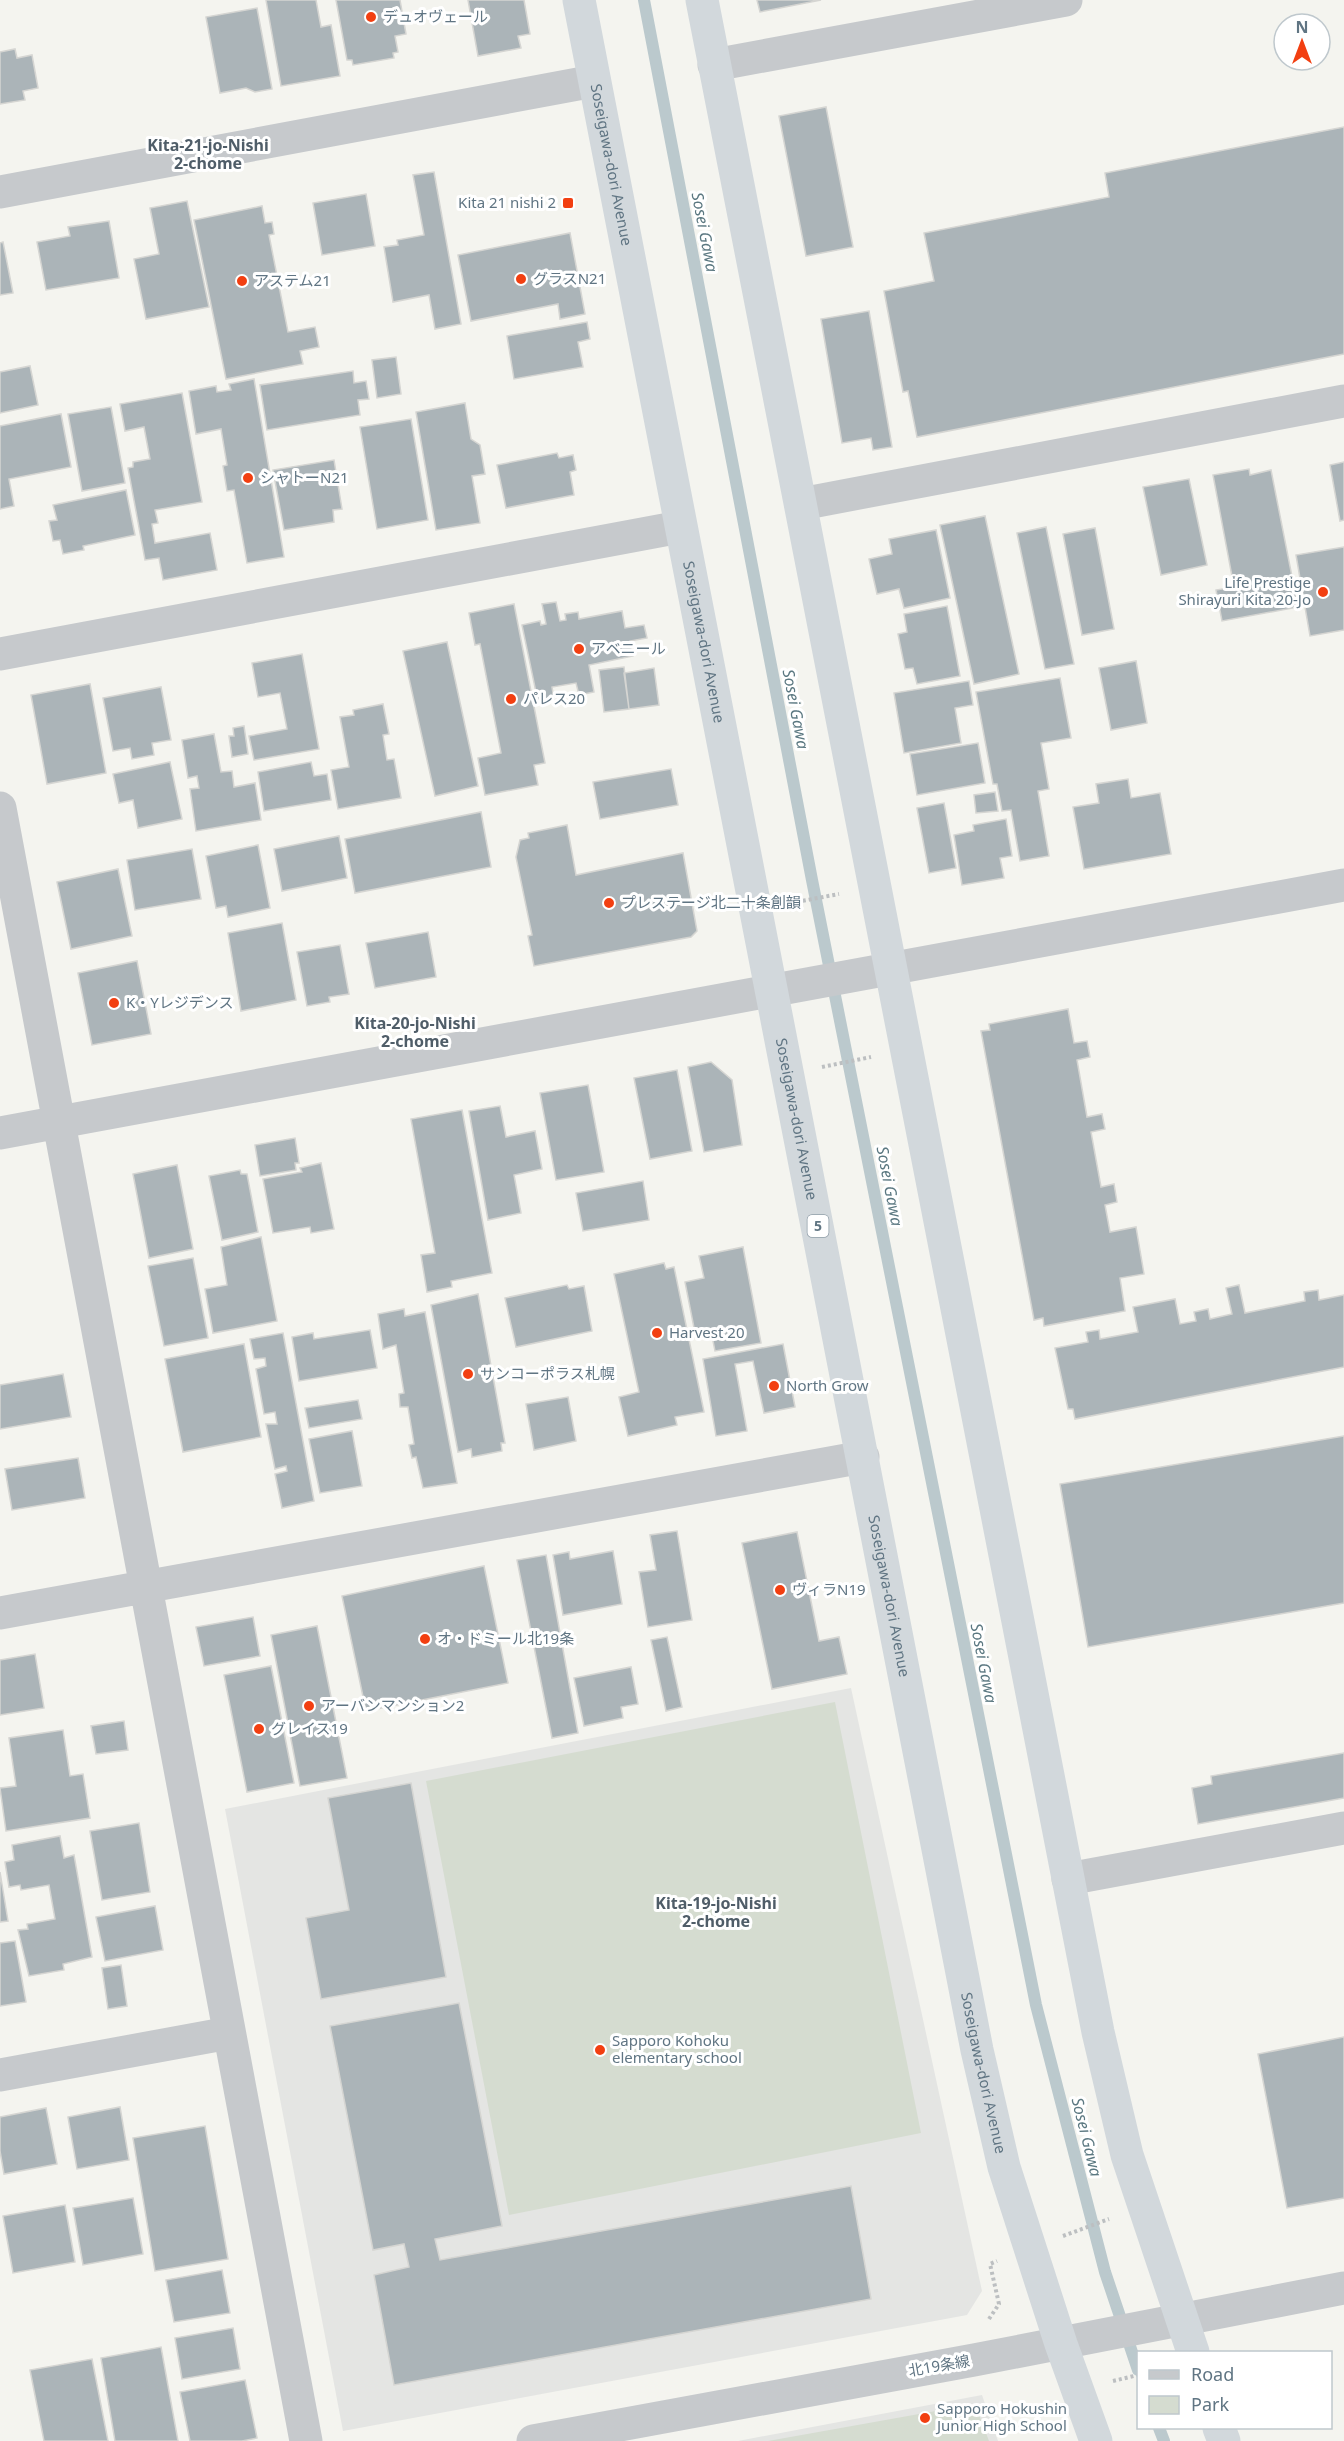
<svg xmlns="http://www.w3.org/2000/svg" width="1344" height="2441" viewBox="0 0 1344 2441" font-family="'Noto Sans','Noto Sans JP',sans-serif">
<style>
.built{fill:#e4e5e3}
.green{fill:#d5dcd0}
.lines{fill:none;stroke-linecap:round;stroke-linejoin:round}
.stream{stroke:#bbc9cd;stroke-width:12}
.building{fill:#abb4b8;stroke:#d5d5d2;stroke-width:1.5}
.path{stroke:#bcbfc1;stroke-width:4;stroke-dasharray:3 3;stroke-linecap:butt}
.minor{stroke:#c6c9cc;stroke-width:33}
.highway{stroke:#d2d8dc;stroke-width:33}
.poi-dot{fill:#f23f11;stroke:#fff;stroke-width:2}
.labels{text-anchor:middle;stroke-width:6;stroke-linejoin:round;paint-order:stroke}
.shield{fill:#fff;stroke:#909ea8;stroke-width:1.5}
.shield-label{font-size:14px;font-weight:bold;fill:#607583}
.poi-label{font-size:15px;fill:#607583;stroke:#fff;text-anchor:start}
.street-label{font-size:15px;fill:#607583;stroke:#fff}
.neighbourhood-label{font-size:16px;font-weight:bold;fill:#4f5d68;stroke:#fff}
.water-label{font-size:16px;font-style:italic;fill:#5b7881;stroke:#fff}
</style>
<rect width="100%" height="100%" fill="#f4f4ef"/>
<path class="built" d="M851,1688L982,2291L967,2315L343,2431L225,1809Z
M982,2395L998,2441H738Z"/>
<path class="green" d="M835,1702L921,2133L509,2215L426,1781Z
M975,2404L989,2441H768Z"/>
<g class="lines">
<path class="stream" d="M644,0L812,880L1036,2005L1105,2272L1138,2370
M1159,2428L1164,2441"/>
</g>
<path class="building" d="M266,0H316L321,27L331,25L340,76L281,86Z
M336,0H400L406,34L395,36L398,52L393,53L394,58L353,65L352,60H347Z
M468,0H524L530,34L518,36L521,48L478,56Z
M757,0H821L760,12Z
M257,8L272,89L255,92L246,88L220,93L206,17Z
M15,49L17,58L32,55L38,88L23,91L25,100L0,104V52Z
M826,107L853,247L806,256L779,116Z
M1344,127V354L917,437L908,391L903,392L884,291L934,281L924,233L1109,197L1105,173Z
M434,172L461,324L435,329L429,295L393,302L384,247L398,245L397,240L424,235L413,175Z
M366,194L375,246L322,255L313,203Z
M187,201L209,307L146,319L134,259L159,254L150,208Z
M262,206L265,223L272,222L274,234L269,235L288,332L315,327L319,347L300,351L303,364L226,379L194,220Z
M109,221L119,278L46,290L37,242L70,236L68,227Z
M570,233L585,314L560,319L558,304L471,321L458,255Z
M3,242L13,293L0,295V243Z
M869,311L892,447L873,450L871,438L842,443L821,319Z
M587,322L590,339L578,342L583,367L514,379L507,336Z
M396,357L401,394L377,398L372,360Z
M30,366L38,405L0,413V372Z
M353,371L354,383L366,381L369,399L358,400L360,415L267,430L260,385Z
M254,379L284,557L247,563L234,490L227,491L223,466L227,465L221,429L196,434L189,391L216,386L217,392L231,390L229,384Z
M182,393L202,502L155,510L158,523L152,524L155,543L210,533L217,570L163,580L159,558L145,560L128,468L133,467V462L150,459L144,427L125,431L120,404Z
M465,403L471,439L480,445L485,474L472,476L480,523L436,530L416,412Z
M111,407L125,483L82,491L68,414Z
M61,414L71,467L9,479L14,506L0,509V426Z
M411,419L428,520L377,529L360,427Z
M557,453L559,458L573,455L576,470L570,472L574,495L506,508L497,465Z
M334,460L342,509L333,510L334,522L284,530L273,470Z
M1344,462V520L1340,521L1330,465Z
M1249,469L1250,475L1271,470L1298,607L1222,621L1216,590L1234,587L1213,475Z
M1189,479L1207,565L1161,575L1143,487Z
M126,490L135,535L83,546L84,550L63,554L60,540L53,541L49,521L57,520L53,505Z
M985,516L1019,674L974,684L940,525Z
M1046,527L1074,664L1045,669L1017,533Z
M1095,528L1114,629L1082,635L1063,534Z
M936,530L950,598L904,608L899,589L877,594L869,559L892,554L889,539Z
M1344,547V630L1310,636L1296,555Z
M556,602L560,621L566,620L565,614L578,612L579,619L622,611L625,628L644,625L647,638L630,641L633,656L589,665L594,692L579,695L576,683L552,687L554,699L538,702L522,625L540,621L541,625L546,624L542,604Z
M514,604L545,763L534,765L538,785L485,795L478,758L501,753L480,644L475,645L469,613Z
M947,606L960,676L917,684L913,668L905,669L898,634L907,632L904,614Z
M447,642L478,786L435,796L403,651Z
M302,654L319,749L254,760L249,736L287,729L280,693L258,697L252,663Z
M1136,661L1147,723L1111,730L1099,668Z
M624,667L629,709L604,712L599,670Z
M654,668L659,705L629,709L624,673Z
M1060,678L1071,738L1041,743L1049,789L1038,791L1049,856L1020,861L1011,810L1002,811L997,784H993L976,692Z
M969,681L973,705L955,708L961,743L904,753L894,693Z
M90,684L106,773L47,784L31,695Z
M161,687L171,740L152,743L154,755L132,759L130,748L113,751L103,698Z
M383,704L389,734L383,735L387,760L394,759L401,798L338,809L331,770L349,767L340,717L354,715L353,710Z
M244,726L248,754L232,757L229,736H234L233,728Z
M214,734L221,772L232,771L234,787L255,783L261,820L196,831L190,789L199,788L197,776L188,778L182,740Z
M978,743L985,783L917,795L910,754Z
M170,762L182,819L138,828L133,800L119,803L113,774Z
M311,762L314,776L327,774L331,800L264,811L258,772Z
M671,769L678,805L600,819L593,782Z
M1128,779L1131,798L1160,793L1171,854L1084,869L1073,807L1099,803L1096,784Z
M995,792L998,811L976,813L974,795Z
M944,803L956,868L929,873L917,808Z
M481,812L491,867L355,893L345,839Z
M1006,819L1012,856L1000,858L1004,878L962,885L954,835L974,831L973,825Z
M567,825L576,875L683,853L697,931L691,937L534,966L528,936L532,935L516,857L520,840L529,838L528,833Z
M339,836L347,878L282,891L274,849Z
M258,845L270,908L228,917L226,906L216,908L206,856Z
M192,849L201,899L135,910L127,860Z
M118,869L132,936L71,949L57,882Z
M282,923L296,1000L241,1011L228,933Z
M428,932L436,977L375,988L366,943Z
M340,945L349,994L329,997L330,1002L307,1006L297,952Z
M137,961L151,1034L92,1045L78,973Z
M1068,1009L1074,1043L1087,1041L1090,1057L1077,1060L1087,1117L1102,1114L1105,1129L1091,1132L1101,1187L1114,1184L1117,1202L1105,1205L1110,1232L1136,1227L1144,1274L1120,1278L1125,1311L1044,1326L1043,1318L1034,1320L981,1031L990,1030L989,1024Z
M711,1062L732,1080L742,1145L704,1152L688,1067Z
M677,1070L692,1151L650,1159L634,1078Z
M588,1085L604,1172L556,1180L540,1093Z
M500,1106L506,1137L535,1131L542,1169L514,1175L521,1213L488,1220L469,1111Z
M462,1110L492,1273L451,1281L452,1287L427,1292L421,1255L435,1253L411,1119Z
M295,1138L299,1163H295L296,1170L260,1176L255,1145Z
M321,1163L334,1229L311,1233L310,1227L273,1233L263,1179L302,1172L300,1168Z
M177,1165L193,1249L149,1258L133,1174Z
M240,1170L241,1174H247L258,1232L222,1240L209,1176Z
M643,1181L649,1220L583,1231L576,1193Z
M261,1237L277,1321L213,1333L205,1289L227,1285L221,1247Z
M743,1247L761,1343L715,1351L711,1331L695,1333L685,1282L704,1278L699,1256Z
M193,1258L208,1338L164,1346L148,1266Z
M664,1263L666,1269L674,1267L704,1412L675,1417L677,1425L628,1436L619,1397L639,1392L614,1274Z
M567,1285L569,1289L584,1286L592,1331L516,1347L505,1298Z
M1239,1285L1245,1313L1305,1301L1304,1292L1318,1290L1319,1300L1344,1295V1367L1075,1419L1073,1409H1068L1055,1348L1088,1342L1086,1332L1099,1330L1100,1339L1138,1332L1133,1307L1175,1299L1180,1324L1196,1321L1194,1312L1208,1309L1210,1319L1232,1314L1226,1288Z
M478,1294L505,1443H501L502,1451L472,1457L471,1449L458,1452L431,1305Z
M404,1309L405,1316L425,1312L457,1483L423,1488L416,1457L412,1458L409,1445L414,1444L408,1407H400L399,1394L404,1393L396,1345L383,1349L378,1314Z
M370,1330L377,1368L299,1381L292,1337L313,1333L314,1339Z
M283,1333L314,1501L282,1508L275,1474L287,1471L286,1466L275,1469L266,1424H277L275,1412L264,1414L256,1369L266,1366L265,1358L254,1359L250,1339Z
M244,1344L261,1437L183,1452L165,1359Z
M783,1344L795,1407L764,1413L753,1361L735,1364L747,1431L716,1436L703,1359Z
M63,1374L71,1417L0,1429V1385Z
M568,1397L576,1441L534,1450L526,1404Z
M358,1400L362,1419L309,1428L305,1408Z
M352,1431L362,1486L320,1493L309,1439Z
M1344,1436V1603L1088,1647L1060,1484Z
M78,1458L85,1498L12,1510L5,1469Z
M677,1531L692,1620L648,1627L639,1572L656,1570L650,1535Z
M797,1532L819,1641L839,1637L847,1674L772,1689L742,1543Z
M613,1551L622,1604L563,1615L553,1555L569,1552L570,1559Z
M546,1555L578,1733L552,1738L517,1560Z
M484,1566L508,1683L366,1711L342,1596Z
M253,1617L260,1656L204,1666L196,1627Z
M317,1626L347,1778L300,1786L271,1635Z
M667,1637L682,1707L666,1711L651,1640Z
M35,1654L44,1708L0,1715V1660Z
M271,1666L294,1783L247,1792L224,1675Z
M631,1667L638,1704L621,1707L623,1718L584,1726L574,1678Z
M124,1721L128,1750L96,1754L91,1726Z
M63,1730L70,1776L83,1774L90,1818L6,1831L0,1788L16,1786L9,1738Z
M1344,1753V1798L1198,1824L1192,1788L1212,1784L1211,1776Z
M411,1783L446,1977L321,1999L306,1918L349,1910L328,1798Z
M139,1823L150,1892L102,1900L90,1831Z
M60,1836L64,1858L74,1855L92,1957L63,1964L64,1970L29,1976L18,1930L28,1929L27,1924L55,1919L49,1885L21,1890L20,1885L9,1887L5,1862L14,1860L12,1845Z
M0,1872L8,1921L0,1922Z
M155,1906L163,1950L105,1961L96,1917Z
M15,1941L26,2002L0,2006V1943Z
M121,1965L127,2006L108,2009L102,1968Z
M459,2003L502,2226L435,2239L440,2260L851,2186L871,2299L394,2385L374,2275L409,2267L404,2244L373,2250L330,2026Z
M1344,2037V2198L1287,2208L1258,2054Z
M120,2107L129,2160L77,2169L68,2117Z
M46,2108L57,2164L4,2174L0,2151V2117Z
M205,2126L228,2259L155,2271L133,2138Z
M133,2198L143,2254L83,2265L73,2208Z
M65,2205L75,2262L13,2273L3,2216Z
M222,2270L230,2313L174,2322L166,2280Z
M233,2328L240,2369L182,2379L175,2338Z
M161,2347L178,2441H115L101,2358Z
M92,2359L108,2441H44L30,2370Z
M245,2380L257,2438L242,2441H190L180,2392Z"/>
<g class="lines">
<path class="path" d="M791,903L839,894
M822,1067L871,1057
M1063,2236L1109,2219
M989,2319L999,2304L990,2264L997,2261
M1113,2381L1138,2375"/>
<path class="minor" d="M714,65L1066,0
M0,192L594,81
M801,504L1344,401
M0,654L680,527
M0,808L306,2441
M0,1133L1344,885
M0,1613L863,1457
M1068,1879L1344,1828
M0,2075L229,2033
M533,2441L974,2360L1344,2288"/>
<g class="highway">
<path id="s1" d="M579,0L977,2050L1004,2167L1061,2344L1096,2441"/>
<path d="M702,0L1098,2032L1127,2155L1193,2352"/>
<path d="M1219,2428L1224,2441"/>
</g>
</g>
<g class="poi-dot">
<circle cx="371" cy="17" r="6"/>
<rect x="562" y="197" width="12" height="12" rx="3"/>
<circle cx="521" cy="279" r="6"/>
<circle cx="242" cy="281" r="6"/>
<circle cx="248" cy="478" r="6"/>
<circle cx="1323" cy="592" r="6"/>
<circle cx="579" cy="649" r="6"/>
<circle cx="511" cy="699" r="6"/>
<circle cx="609" cy="903" r="6"/>
<circle cx="114" cy="1003" r="6"/>
<circle cx="657" cy="1333" r="6"/>
<circle cx="468" cy="1374" r="6"/>
<circle cx="774" cy="1386" r="6"/>
<circle cx="780" cy="1590" r="6"/>
<circle cx="425" cy="1639" r="6"/>
<circle cx="309" cy="1706" r="6"/>
<circle cx="259" cy="1729" r="6"/>
<circle cx="600" cy="2050" r="6"/>
<circle cx="925" cy="2418" r="6"/>
</g>
<g class="labels">
<rect class="shield" x="807.5" y="1215" width="21" height="22" rx="4.5"/>
<g class="shield-label">
<text x="818" y="1231">5</text>
</g>
<g class="poi-label">
<text x="383" y="22">デュオヴェール</text>
<text x="556" y="208" text-anchor="end">Kita 21 nishi 2</text>
<text x="533" y="284">グラスN21</text>
<text x="254" y="286">アステム21</text>
<text x="260" y="483">シャトーN21</text>
<text x="1311" y="588" text-anchor="end">Life Prestige<tspan x="1311" dy="17">Shirayuri Kita 20-Jo</tspan></text>
<text x="591" y="654">アベニール</text>
<text x="523" y="704">パレス20</text>
<text x="621" y="908">プレステージ北二十条創韻</text>
<text x="126" y="1008">K・Yレジデンス</text>
<text x="669" y="1338">Harvest 20</text>
<text x="480" y="1379">サンコーポラス札幌</text>
<text x="786" y="1391">North Grow</text>
<text x="792" y="1595">ヴィラN19</text>
<text x="437" y="1644">オ・ドミール北19条</text>
<text x="321" y="1711">アーバンマンション2</text>
<text x="271" y="1734">グレイス19</text>
<text x="612" y="2046">Sapporo Kohoku<tspan x="612" dy="17">elementary school</tspan></text>
<text x="937" y="2414">Sapporo Hokushin<tspan x="937" dy="17">Junior High School</tspan></text>
</g>
<g class="street-label">
<text dy="5" stroke="none"><textPath href="#s1" startOffset="168">Soseigawa-dori Avenue</textPath></text>
<text dy="5" stroke="none"><textPath href="#s1" startOffset="654">Soseigawa-dori Avenue</textPath></text>
<text dy="5" stroke="none"><textPath href="#s1" startOffset="1140">Soseigawa-dori Avenue</textPath></text>
<text dy="5" stroke="none"><textPath href="#s1" startOffset="1626">Soseigawa-dori Avenue</textPath></text>
<text dy="5" stroke="none"><textPath href="#s1" startOffset="2112">Soseigawa-dori Avenue</textPath></text>
<text transform="translate(939 2366) rotate(-10)" y="5">北19条線</text>
</g>
<g class="neighbourhood-label">
<text x="208" y="151">Kita-21-jo-Nishi<tspan x="208" dy="18">2-chome</tspan></text>
<text x="415" y="1029">Kita-20-jo-Nishi<tspan x="415" dy="18">2-chome</tspan></text>
<text x="716" y="1909">Kita-19-jo-Nishi<tspan x="716" dy="18">2-chome</tspan></text>
</g>
<g class="water-label">
<text transform="translate(705 232) rotate(79)" y="6">Sosei Gawa</text>
<text transform="translate(796 709) rotate(79)" y="6">Sosei Gawa</text>
<text transform="translate(890 1186) rotate(79)" y="6">Sosei Gawa</text>
<text transform="translate(984 1663) rotate(79)" y="6">Sosei Gawa</text>
<text transform="translate(1087 2137) rotate(76)" y="6">Sosei Gawa</text>
</g>
</g>
<rect x="1137" y="2351" width="195" height="78" fill="#ffffff" stroke="#bfc8cd" stroke-width="1.5"/>
<rect x="1149" y="2370" width="30" height="9" fill="#c6c9cc" stroke="#bfc8cd" stroke-width="1.5"/>
<text x="1191" y="2381" font-size="18" fill="#607583">Road</text>
<rect x="1149" y="2396" width="30" height="18" fill="#d5dcd0" stroke="#bfc8cd" stroke-width="1.5"/>
<text x="1191" y="2411" font-size="18" fill="#607583">Park</text>
<g transform="translate(1302 42)"><circle r="28" fill="#ffffff" stroke="#bfc8cd" stroke-width="1.5"/>
<path d="M0-4.5L10 22L0 15L-10 22Z" fill="#f23f11"/>
<text y="-9" font-size="16" font-weight="bold" text-anchor="middle" fill="#607583">N</text>
</g>
</svg>
